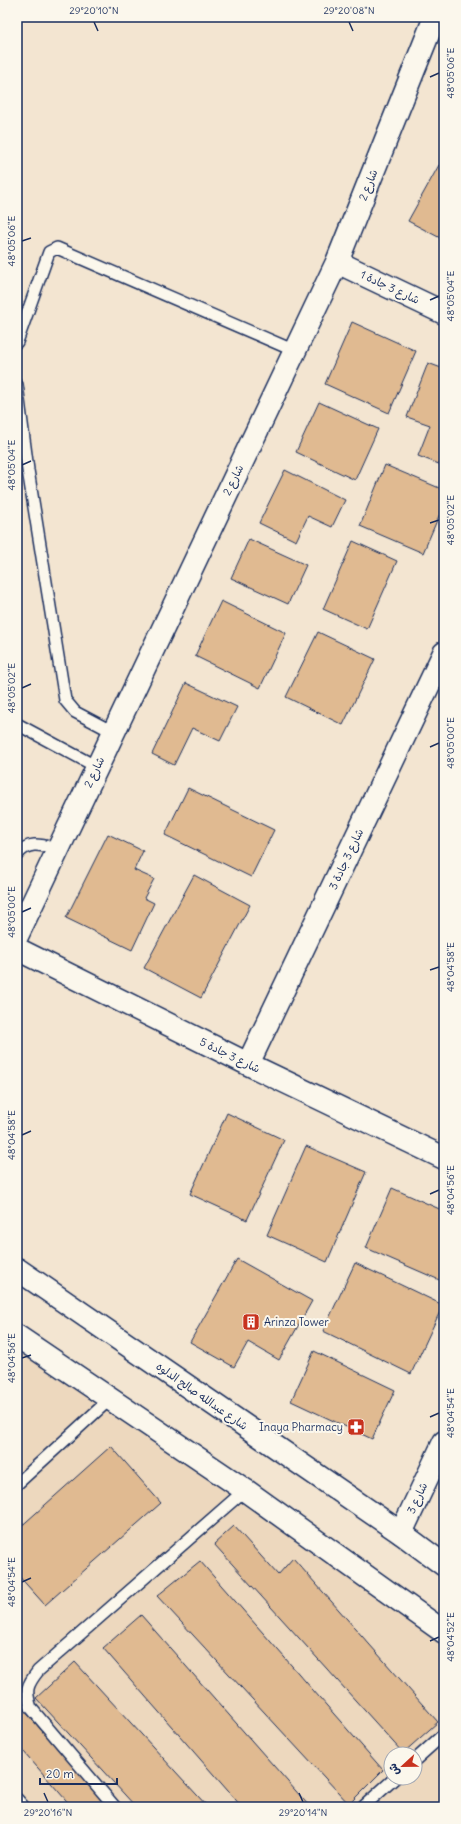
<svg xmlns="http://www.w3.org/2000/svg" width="461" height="1824" viewBox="0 0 461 1824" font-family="Delius,'Playpen Sans Arabic',sans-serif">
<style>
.built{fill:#edd8be;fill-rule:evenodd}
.building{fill:#e0ba91;stroke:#1b2f5e}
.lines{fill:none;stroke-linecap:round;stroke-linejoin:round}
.lane-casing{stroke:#1b2f5e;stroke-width:14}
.street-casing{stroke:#1b2f5e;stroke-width:25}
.secondary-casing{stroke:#1b2f5e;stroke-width:25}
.lane{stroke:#fbf7ec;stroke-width:11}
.street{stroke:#fbf7ec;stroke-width:22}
.secondary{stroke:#fbf7ec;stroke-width:22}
.ticks{fill:none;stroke:#1b2f5e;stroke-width:1.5}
.labels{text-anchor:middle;stroke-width:4;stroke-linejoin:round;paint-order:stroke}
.street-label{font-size:11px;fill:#1b2f5e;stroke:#fbf7ec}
.poi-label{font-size:11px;fill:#1b2f5e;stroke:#fbf7ec;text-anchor:start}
.neatline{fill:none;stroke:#1b2f5e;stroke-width:1.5}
.ticks-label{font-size:10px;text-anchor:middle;fill:#1b2f5e}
</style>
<rect width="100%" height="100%" fill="#f3e5d1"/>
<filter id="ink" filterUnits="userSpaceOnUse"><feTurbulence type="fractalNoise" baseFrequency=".025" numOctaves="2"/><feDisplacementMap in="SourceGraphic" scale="8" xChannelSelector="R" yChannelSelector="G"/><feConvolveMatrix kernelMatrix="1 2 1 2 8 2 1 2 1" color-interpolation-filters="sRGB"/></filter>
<g filter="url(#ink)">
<path class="built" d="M17,1337L444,1634V1807H17ZM391,1754H415V1778H391Z"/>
<path class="building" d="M439,165L444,168V240L408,221Z
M352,322L416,351L389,413L325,384Z
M428,363L444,369V466L418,456L430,425L407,417Z
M319,402L378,429L355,480L296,452Z
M385,465L444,490V504L423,553L360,526Z
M285,470L345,500L332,527L308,516L296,541L259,523Z
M249,539L306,565L288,604L231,578Z
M353,541L397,561L367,629L323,609Z
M221,601L286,633L260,688L195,656Z
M318,632L375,659L343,725L286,697Z
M186,683L237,707L220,741L192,728L174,765L152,754Z
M188,788L274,830L251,877L165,835Z
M108,834L143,851L134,870L154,879L144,898L154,903L132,950L66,918Z
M194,875L250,905L201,998L144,968Z
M227,1113L284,1140L247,1220L190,1194Z
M306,1146L366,1172L327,1262L267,1235Z
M392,1188L444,1211V1282L366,1248Z
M237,1259L312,1301L279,1360L248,1342L234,1367L190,1342Z
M355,1263L443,1305L411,1374L323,1331Z
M314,1351L395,1390L372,1439L291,1401Z
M111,1446L161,1503L45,1605L17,1574V1530Z
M234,1526L278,1575L293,1558L438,1722L403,1753L214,1544Z
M200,1561L383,1770L349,1804L157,1596Z
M141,1615L310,1807H242L103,1648Z
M75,1662L208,1807H136L36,1698Z
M17,1702L108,1807H72L17,1744Z"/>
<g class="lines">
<defs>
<path id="lane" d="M17,342L49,252L57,248L295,351
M17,385L28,470L65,700L75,712L113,732
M17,724L97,767
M17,855C28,840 42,845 58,849
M17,1484L110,1399
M415,1760L444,1734
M17,1799L24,1807
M115,1807L31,1708C25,1690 27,1685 38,1671L245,1490
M363,1807L395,1778"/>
<path id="street" d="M337,262L444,313
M17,936L337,262L435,17
M17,949L248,1064L444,1158
M248,1064L444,653
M401,1533L444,1442"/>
<path id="secondary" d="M17,1269L401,1533L444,1565
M17,1336L245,1490L444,1632"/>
</defs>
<use href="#lane" class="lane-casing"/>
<use href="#street" class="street-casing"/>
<use href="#secondary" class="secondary-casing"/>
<use href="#lane" class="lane"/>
<use href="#street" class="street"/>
<use href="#secondary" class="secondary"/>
</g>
</g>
<path class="ticks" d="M94,22L98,31M349,22L353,31M430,77L439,73M22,241L31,238M430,300L439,296M22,465L31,461M430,523L439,520M22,688L31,684M430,747L439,743M22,912L31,908M430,970L439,967M22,1135L31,1131M430,1194L439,1190M22,1358L31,1355M430,1417L439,1413M22,1582L31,1578M430,1641L439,1637M44,1793L48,1802M299,1793L303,1802"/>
<defs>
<symbol id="building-square" viewBox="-11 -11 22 22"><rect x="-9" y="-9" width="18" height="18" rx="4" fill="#c8321e" stroke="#fbf7ec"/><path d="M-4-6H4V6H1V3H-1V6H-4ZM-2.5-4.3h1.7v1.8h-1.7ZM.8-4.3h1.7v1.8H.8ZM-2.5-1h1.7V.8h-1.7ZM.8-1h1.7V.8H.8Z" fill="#fff"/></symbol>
<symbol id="pharmacy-square" viewBox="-11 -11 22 22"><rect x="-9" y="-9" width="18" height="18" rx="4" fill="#c8321e" stroke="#fbf7ec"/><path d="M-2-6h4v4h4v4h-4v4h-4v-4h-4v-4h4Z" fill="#fff"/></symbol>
</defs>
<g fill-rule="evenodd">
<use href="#building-square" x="241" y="1312" width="20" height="20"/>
<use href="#pharmacy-square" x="346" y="1417" width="20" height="20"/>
</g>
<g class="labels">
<g class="street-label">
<text transform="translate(368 185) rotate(-68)" y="4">شارع 2</text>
<text transform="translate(390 287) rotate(25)" y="4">شارع 3 جادة 1</text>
<text transform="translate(233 480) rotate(-64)" y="4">شارع 2</text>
<text transform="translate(94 772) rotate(-65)" y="4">شارع 2</text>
<text transform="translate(346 859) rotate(-65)" y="4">شارع 3 جادة 3</text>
<text transform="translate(230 1055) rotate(26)" y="4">شارع 3 جادة 5</text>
<text transform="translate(202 1396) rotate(35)" y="4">شارع عبدالله صالح الدلوه</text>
<text transform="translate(417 1498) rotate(-65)" y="4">شارع 3</text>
</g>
<g class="poi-label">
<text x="264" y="1326">Arinza Tower</text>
<text x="343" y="1431" text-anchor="end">Inaya Pharmacy</text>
</g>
</g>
<rect width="461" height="1824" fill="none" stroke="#fbf7ec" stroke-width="44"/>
<g transform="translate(403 1766) rotate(248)"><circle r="19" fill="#fbf7ec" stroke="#a1a7b3"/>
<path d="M0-3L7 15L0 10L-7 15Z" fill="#c8321e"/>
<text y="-6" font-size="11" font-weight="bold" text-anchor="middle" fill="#1b2f5e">ش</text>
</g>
<path d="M40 1778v6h77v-6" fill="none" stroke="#1b2f5e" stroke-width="2"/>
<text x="46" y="1778" font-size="12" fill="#1b2f5e" stroke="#fbf7ec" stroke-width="3" paint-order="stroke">20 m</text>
<rect x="22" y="22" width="417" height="1780" class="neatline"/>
<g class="ticks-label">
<text x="94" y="14">29°20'10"N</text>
<text x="349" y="14">29°20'08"N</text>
<text transform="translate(450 73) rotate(-90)" y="4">48°05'06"E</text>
<text transform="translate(11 241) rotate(-90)" y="4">48°05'06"E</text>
<text transform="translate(450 296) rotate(-90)" y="4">48°05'04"E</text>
<text transform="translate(11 465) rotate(-90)" y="4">48°05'04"E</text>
<text transform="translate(450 520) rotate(-90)" y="4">48°05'02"E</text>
<text transform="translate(11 688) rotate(-90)" y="4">48°05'02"E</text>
<text transform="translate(450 743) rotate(-90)" y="4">48°05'00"E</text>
<text transform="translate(11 912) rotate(-90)" y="4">48°05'00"E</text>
<text transform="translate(450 967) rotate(-90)" y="4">48°04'58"E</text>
<text transform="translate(11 1135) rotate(-90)" y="4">48°04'58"E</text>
<text transform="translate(450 1190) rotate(-90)" y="4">48°04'56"E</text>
<text transform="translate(11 1358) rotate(-90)" y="4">48°04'56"E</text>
<text transform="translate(450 1413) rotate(-90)" y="4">48°04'54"E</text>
<text transform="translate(11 1582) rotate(-90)" y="4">48°04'54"E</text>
<text transform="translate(450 1637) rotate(-90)" y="4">48°04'52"E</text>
<text x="48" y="1816">29°20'16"N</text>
<text x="303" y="1816">29°20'14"N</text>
</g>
</svg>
